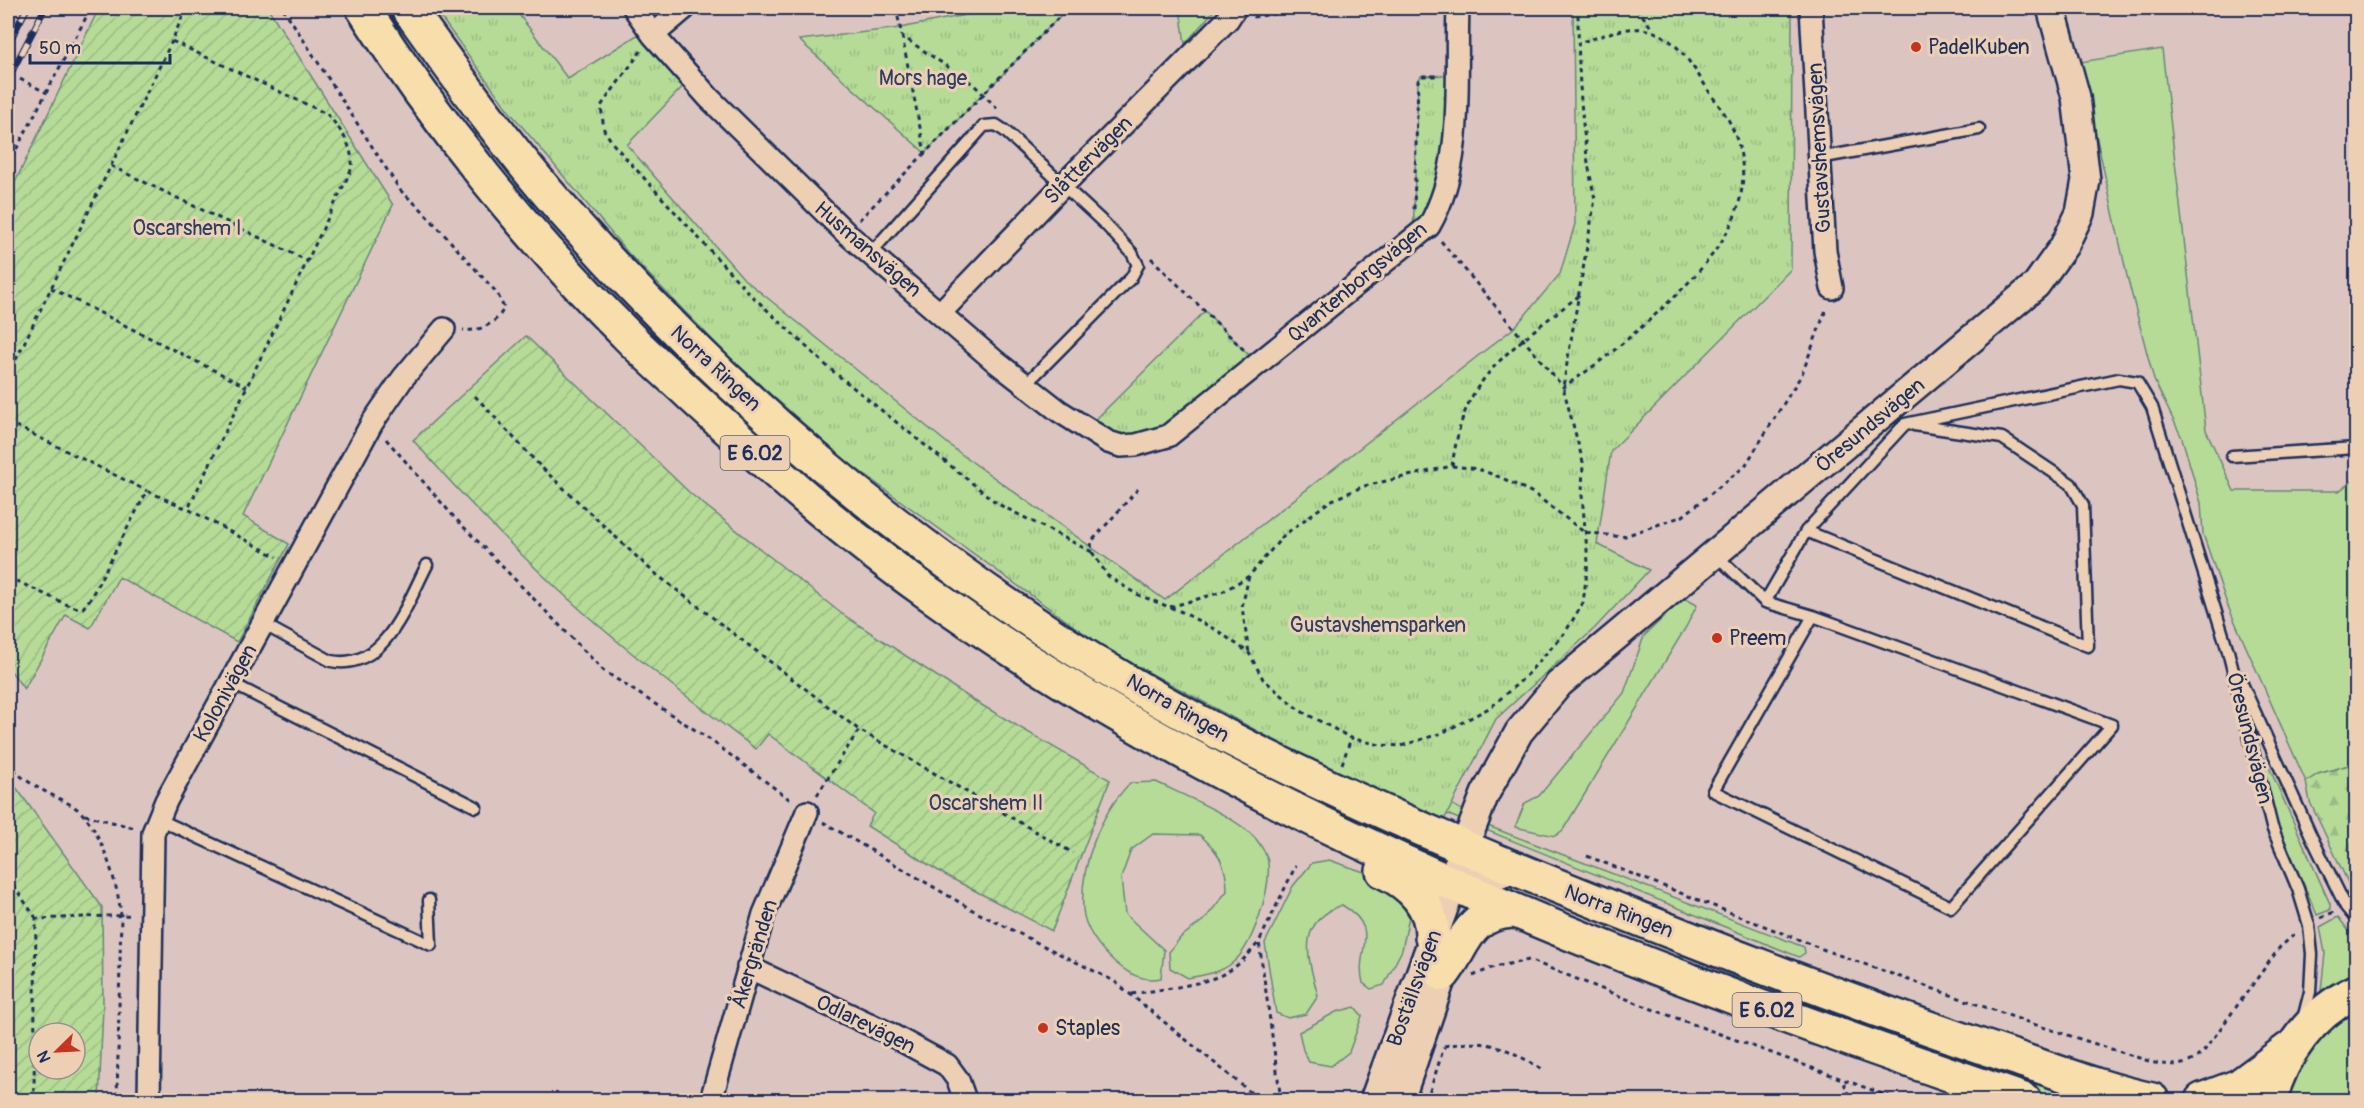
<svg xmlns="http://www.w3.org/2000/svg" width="2364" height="1108" viewBox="0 0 2364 1108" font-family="Pangolin,sans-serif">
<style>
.grass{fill:#b5db96;stroke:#68857a;stroke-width:1.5}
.forest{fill:url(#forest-firs);stroke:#68857a;stroke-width:1.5}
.park{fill:url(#park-tufts);stroke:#68857a;stroke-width:1.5}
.garden{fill:url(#garden-furrows);stroke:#68857a;stroke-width:1.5;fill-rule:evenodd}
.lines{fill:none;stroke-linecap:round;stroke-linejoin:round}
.service-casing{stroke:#1b2f5e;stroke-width:15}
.minor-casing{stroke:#1b2f5e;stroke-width:26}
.tertiary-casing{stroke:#1b2f5e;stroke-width:32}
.primary-casing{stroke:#1b2f5e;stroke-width:38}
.path{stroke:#1b2f5e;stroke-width:3;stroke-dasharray:4.5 4.5;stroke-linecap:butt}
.service{stroke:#edd0b4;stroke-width:10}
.minor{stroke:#edd0b4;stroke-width:21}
.tertiary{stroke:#edd0b4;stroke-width:27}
.primary{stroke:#f8deab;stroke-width:33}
.rail-casing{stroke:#1b2f5e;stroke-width:7}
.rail{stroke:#edd0b4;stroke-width:4.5;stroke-dasharray:14;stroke-linecap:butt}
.poi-dot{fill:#c8321e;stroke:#edd0b4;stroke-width:2}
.labels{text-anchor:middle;stroke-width:6;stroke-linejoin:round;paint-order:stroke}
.shield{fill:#edd0b4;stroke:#5a5f78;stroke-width:1.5}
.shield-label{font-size:20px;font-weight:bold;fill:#1b2f5e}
.poi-label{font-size:21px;fill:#1b2f5e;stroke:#edd0b4;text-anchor:start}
.park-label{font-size:21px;fill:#2a4064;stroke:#edd0b4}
.street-label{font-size:21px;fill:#1b2f5e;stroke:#edd0b4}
</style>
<defs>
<pattern id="forest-firs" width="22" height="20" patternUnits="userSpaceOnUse" patternTransform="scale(1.5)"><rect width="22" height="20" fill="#b5db96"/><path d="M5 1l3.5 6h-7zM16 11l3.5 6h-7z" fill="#9bbc84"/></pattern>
<pattern id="park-tufts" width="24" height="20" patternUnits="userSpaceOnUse" patternTransform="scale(1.5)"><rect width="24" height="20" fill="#b5db96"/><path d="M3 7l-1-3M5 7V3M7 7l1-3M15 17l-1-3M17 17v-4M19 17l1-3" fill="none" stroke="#9bbc84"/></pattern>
<pattern id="garden-furrows" width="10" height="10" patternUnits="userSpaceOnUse" patternTransform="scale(1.5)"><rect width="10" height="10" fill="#b5db96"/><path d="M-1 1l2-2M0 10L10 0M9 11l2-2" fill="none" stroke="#9bbc84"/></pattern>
</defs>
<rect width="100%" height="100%" fill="#dcc5c0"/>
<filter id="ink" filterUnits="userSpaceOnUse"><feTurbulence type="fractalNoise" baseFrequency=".0167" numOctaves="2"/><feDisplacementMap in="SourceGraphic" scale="12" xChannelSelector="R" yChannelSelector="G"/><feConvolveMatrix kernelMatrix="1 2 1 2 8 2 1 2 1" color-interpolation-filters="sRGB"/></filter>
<g filter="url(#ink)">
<path class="grass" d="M1180,8H1216L1185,44Z
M2162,49L2206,430L2234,491H2339L2356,478V763L2318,774L2306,782L2227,604L2203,534L2201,503L2182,438L2154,380L2127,276L2080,62Z
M1684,598L1697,605L1686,627L1563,830L1555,836L1515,827L1525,803L1539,796L1624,693L1644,636Z
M2260,756L2265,758L2330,904V910L2317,915C2305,884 2254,784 2260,756Z
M1156,782C1183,795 1237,817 1256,839C1260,844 1268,856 1268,863C1271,889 1253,948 1231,964C1219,973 1203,975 1188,978L1170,968L1169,952L1181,937L1205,919L1227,891C1227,865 1218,851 1200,835L1153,834L1131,850L1121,878L1125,914L1164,950L1161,978C1143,982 1129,974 1116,963C1101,950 1084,929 1083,909C1080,865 1100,814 1130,783Z
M1425,788L1488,826L1804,947L1805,953L1799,957L1422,804Z
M1329,860L1364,872L1394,891L1409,917L1402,950L1384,985L1371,989L1363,983C1354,950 1384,930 1342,905C1295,923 1308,957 1318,996L1306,1014L1288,1018L1276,1013L1265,943L1293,886L1312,863Z
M2338,917L2356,940V977L2324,996L2321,991L2325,953L2320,927Z
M1612,935L2093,1100H2061L1861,1032Z
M2356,1006V1100H2285C2301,1055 2318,1034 2356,1006Z
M1355,1007L1362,1016L1349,1052L1331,1066L1309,1062L1303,1050L1299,1032L1336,1012Z"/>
<path class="forest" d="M2356,763V893L2351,889L2310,802L2306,782L2318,774Z"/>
<path class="park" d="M434,8H514L568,79L648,28L691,78L627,145L744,279L957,451L1165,600L1515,327L1560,274L1575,224L1573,8H1792L1791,269L1611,451L1597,544L1649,570L1595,628L1496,719L1444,820L1333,772L1104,648L847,462L732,360L628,253L509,111Z
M1000,8H1068L925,153L799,40L900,28Z
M1456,75L1451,167L1413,239L1418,81L1421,76Z
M1205,311L1258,364L1155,442L1087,428Z"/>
<path class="garden" d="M99,8H268L393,205L243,516L289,544L237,642L119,577L90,628L66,615L24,689L8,667V197Z
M526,336L691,494L842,614L973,700L1110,780L1052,931L945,875L867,826L874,813L768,734L756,749C715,718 673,687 633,654C553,590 481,517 413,440Z
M8,776L102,907L103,1006L99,1100H8ZM39,1033H75V1069H39Z"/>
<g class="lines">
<defs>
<path id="service" d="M1819,158L1979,129
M869,255L984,126L996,125L1005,131L1106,225L1132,253L1138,265L1131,278L1025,385
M2232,456L2356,448
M1806,531L2088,646L2083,505L2071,484L2002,438L1914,425
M1716,555L1765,602L1806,531L1905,424L2119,379L2137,382L2152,407L2228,651L2272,827L2298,889L2309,925L2312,954L2310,992L2303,1019
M1765,602L1813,616L2112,725L1951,907L1713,791L1813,616
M263,624L331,661C385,672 407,603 427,565
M2239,677L2312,838L2346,907L2356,919
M231,683L476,807
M158,819L431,945L429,900"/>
<path id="minor" d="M634,8L653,35L709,98L846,233L996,362L1059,411L1108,442L1121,446L1136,445L1168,436L1429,226C1466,162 1455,79 1458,8
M1811,8L1825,251L1832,288
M653,35L685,8
M941,312L1064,184L1228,19L1235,8
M748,967L884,1031L947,1065L958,1080L965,1100
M149,1100L153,833L166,801L372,423L403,378L444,329
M711,1100L764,914L807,812"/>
<path id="tertiary" d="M1452,886L1514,870
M1374,1100L1452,886L1456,869L1485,794L1519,732L1559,684L2036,285L2064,246L2080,213L2086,180L2076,97L2051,8
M1400,1100L1443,974L1446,953"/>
<path id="primary" d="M363,8C435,121 530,239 625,333C646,355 670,375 692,396C767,465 843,533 927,592C1259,829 1642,969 2024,1100
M408,8C461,82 514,157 576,225C768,439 998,623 1257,752C1399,823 1545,882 1693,940C1795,980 1897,1018 2001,1053C2050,1069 2100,1089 2152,1100
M1383,871C1410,884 1433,904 1432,937
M1443,974C1465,946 1466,914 1512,911
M2202,1100L2239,1086L2289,1049
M2270,1100C2281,1055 2313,1011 2356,992"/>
</defs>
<use href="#service" class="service-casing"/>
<use href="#minor" class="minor-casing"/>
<use href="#tertiary" class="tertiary-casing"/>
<use href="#primary" class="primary-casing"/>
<path class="path" d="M186,8L172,41L327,114C342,131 353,146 352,168L188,509L277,557
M283,8L400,190L421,209L497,293L504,308C497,323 480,332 463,330
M896,8L902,36L973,84L1000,111
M1637,8L1653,30
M1253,17L1316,8
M902,36L925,153
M641,51L601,106L604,130L614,145L747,291L829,368L998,504L1092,552
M20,79L47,93
M8,165L91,8
M111,166L308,261
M1414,209L1418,81L1421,76H1439
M859,220L1068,8
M1441,241L1563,387C1598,365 1626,341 1656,314C1711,263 1769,204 1730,123C1725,113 1717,103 1710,93C1688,59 1668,21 1622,30C1606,33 1594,40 1579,42
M1151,258L1244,350
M51,288L247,387
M8,376L172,41
M475,396L540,466L652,571L859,730
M8,422L147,491
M386,439L454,517L604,671L709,739L793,802
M1452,466C1456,440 1462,409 1478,387C1503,350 1546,322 1581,294
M1138,489L1091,542L1092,552L1108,576L1136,594L1182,612L1218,631L1249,653L1263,679L1299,710L1351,738L1380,745L1401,746L1442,733L1491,707L1524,678L1551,648L1566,631L1583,603L1588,562L1582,495L1583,462L1563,387L1595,199C1581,138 1578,70 1578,8
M1249,576L1242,607L1249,653
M8,577L72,607L83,608L90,599L147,491L188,509
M1170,607L1222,592L1249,576L1284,535L1330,501L1364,486L1452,466L1478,469L1502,478L1533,493L1584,532L1622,537L1683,516L1745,466L1802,374L1827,307
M8,762C23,784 50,793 73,806C100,822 118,885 121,915L117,1100
M1342,764L1351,738
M817,795L859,730L1073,853
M85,815L135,828
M823,822L976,912L1114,981L1260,1100
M1587,856L1830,952L2030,1023L2155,1063C2177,1066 2188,1067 2204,1051L2280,947L2295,934
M8,878L36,918
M2321,918L2334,912
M1473,976L1494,967L1529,960L1652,1009L1899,1100
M1132,994C1161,989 1214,985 1236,966C1245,959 1252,950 1259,942
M1444,1046C1493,1038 1503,1047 1544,1070
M1844,1083L1851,1100
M31,1100L34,1090L36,919L132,915
M1281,1100L1259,942L1296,865
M1427,1100L1444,1047"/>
<use href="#service" class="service"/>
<use href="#minor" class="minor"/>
<use href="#tertiary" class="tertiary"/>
<use href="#primary" class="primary"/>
<defs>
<path id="rail" d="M8,44L27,8
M8,79L45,8"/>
</defs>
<use href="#rail" class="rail-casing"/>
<use href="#rail" class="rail"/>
</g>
</g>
<g class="poi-dot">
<circle cx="1916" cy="47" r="6"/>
<circle cx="1717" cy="638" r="6"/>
<circle cx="1043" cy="1028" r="6"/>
</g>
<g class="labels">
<g class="shield">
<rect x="720.5" y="436" width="69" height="34" rx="4.5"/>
<rect x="1732.5" y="993" width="69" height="34" rx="4.5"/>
</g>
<g class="shield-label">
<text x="755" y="460">E 6.02</text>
<text x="1767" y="1017">E 6.02</text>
</g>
<g class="poi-label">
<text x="1928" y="54">PadelKuben</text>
<text x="1729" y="645">Preem</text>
<text x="1055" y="1035">Staples</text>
</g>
<g class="park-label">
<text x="923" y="85">Mors hage</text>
<text x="187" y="235">Oscarshem I</text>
<text x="1378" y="632">Gustavshemsparken</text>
<text x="986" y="810">Oscarshem II</text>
</g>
<g class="street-label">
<text transform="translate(1819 148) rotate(-93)" y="7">Gustavshemsvägen</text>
<text transform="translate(1088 160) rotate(-45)" y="7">Slåttervägen</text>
<text transform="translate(868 249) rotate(41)" y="7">Husmansvägen</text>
<text transform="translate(1357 282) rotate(-40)" y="7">Qvantenborgsvägen</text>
<text transform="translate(716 368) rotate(43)" y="7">Norra Ringen</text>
<text transform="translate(1870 425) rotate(-40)" y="7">Öresundsvägen</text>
<text transform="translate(225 693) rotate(-61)" y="7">Kolonivägen</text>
<text transform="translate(1178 708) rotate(30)" y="7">Norra Ringen</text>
<text transform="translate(2250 738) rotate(76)" y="7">Öresundsvägen</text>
<text transform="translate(1619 911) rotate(21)" y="7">Norra Ringen</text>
<text transform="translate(754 954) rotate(-73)" y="7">Åkergränden</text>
<text transform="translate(1414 988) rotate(-70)" y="7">Boställsvägen</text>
<text transform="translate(866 1024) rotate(26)" y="7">Odlarevägen</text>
</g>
</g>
<rect width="2364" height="1108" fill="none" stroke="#edd0b4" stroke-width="30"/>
<rect x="15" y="15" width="2334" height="1078" fill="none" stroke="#1b2f5e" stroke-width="2" filter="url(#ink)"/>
<g transform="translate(57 1051) rotate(246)"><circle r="28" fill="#edd0b4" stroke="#999092" stroke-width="1.5"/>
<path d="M0-4.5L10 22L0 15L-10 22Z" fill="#c8321e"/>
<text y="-9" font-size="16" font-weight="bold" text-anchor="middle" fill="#1b2f5e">N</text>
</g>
<path d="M30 54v9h140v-9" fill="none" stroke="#1b2f5e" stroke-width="3"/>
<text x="39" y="54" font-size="18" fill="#1b2f5e" stroke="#edd0b4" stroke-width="4.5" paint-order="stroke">50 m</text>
</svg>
